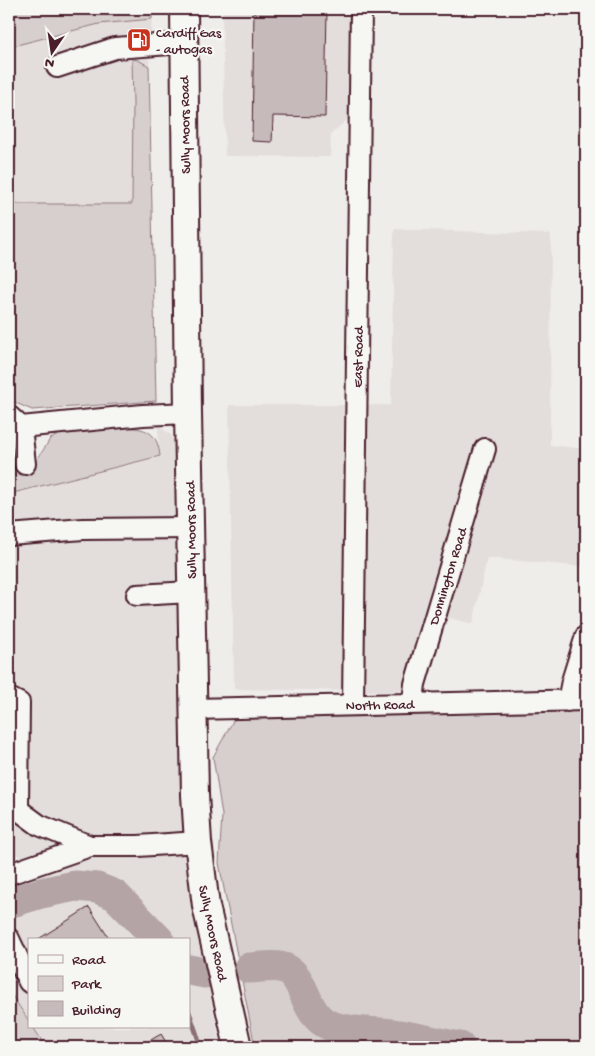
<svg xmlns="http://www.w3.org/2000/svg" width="595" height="1056" viewBox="0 0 595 1056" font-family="'Gochi Hand',sans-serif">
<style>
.built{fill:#e3dedc}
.green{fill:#d7cfce;stroke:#90777c}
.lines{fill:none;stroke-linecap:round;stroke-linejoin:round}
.stream{stroke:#8a6f74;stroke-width:5}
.river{stroke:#b4a4a5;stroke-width:31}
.building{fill:#c6babb;stroke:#4a1f2b}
.minor-casing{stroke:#4a1f2b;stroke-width:24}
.major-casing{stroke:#4a1f2b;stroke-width:30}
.minor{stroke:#f6f6f2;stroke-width:20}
.major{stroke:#f6f6f2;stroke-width:26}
.labels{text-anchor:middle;stroke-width:4.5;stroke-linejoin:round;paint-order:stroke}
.poi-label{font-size:14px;fill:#4a1f2b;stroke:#f6f6f2;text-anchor:start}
.street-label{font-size:14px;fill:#4a1f2b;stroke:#f6f6f2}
</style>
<rect width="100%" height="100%" fill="#efedea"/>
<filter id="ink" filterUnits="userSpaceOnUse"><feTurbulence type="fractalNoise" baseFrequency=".02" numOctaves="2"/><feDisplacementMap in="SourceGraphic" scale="10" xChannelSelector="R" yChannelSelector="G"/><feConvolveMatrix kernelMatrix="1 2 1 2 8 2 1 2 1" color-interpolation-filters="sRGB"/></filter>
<g filter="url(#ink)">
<path class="built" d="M222,9H351L348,119L331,134L330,157L225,156Z
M152,19L149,66L151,204H9V47L99,24Z
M394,229L551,234L550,445L586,449V567L487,558L473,624L444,617L424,692L234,689L229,405H391Z
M158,425L171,435L179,454L187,831L208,985L221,1047H46L33,1027H189V940H29V1021L9,991V864L26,858L9,852V494L159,457Z"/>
<path class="green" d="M9,9H152V19L99,24L9,47Z
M132,59L138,60L149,66L156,401L32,410L16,403L9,394V204H132L133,103Z
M117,427C143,428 157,428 160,456L9,494V476L32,471C36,459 44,450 50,439L60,434Z
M586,707V1047H255L219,863L222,815L213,757L234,719Z
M9,991L29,1021V1027H33L46,1047H9Z"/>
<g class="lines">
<path class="stream" d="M189,1012L198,1038"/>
<path class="river" d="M12,902L41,893L75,886L97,888L115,895L159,940
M249,968C259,968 270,965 280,967C307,972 301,1013 329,1025C347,1033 374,1032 393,1034C416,1037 438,1043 460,1047
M189,970L205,973"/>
</g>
<path class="building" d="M254,9H327L325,117L273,116L272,142L252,141Z
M89,907L110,940H37Z
M161,1034L169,1047H139Z"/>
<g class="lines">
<defs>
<path id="minor" d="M57,67L115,48L184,43
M9,416L21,427L25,464
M21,427L143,415L188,413
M9,535L83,529L190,528
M137,595L191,592
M9,698L19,703L18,809
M568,701L572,681L586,636
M413,703L415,684L485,449
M353,705L361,9
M192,709L586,700
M9,803L39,825L90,846
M9,874L90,846H138L198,842
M9,939L29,982"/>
<path id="major" d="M184,9L188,413L195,795L198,842L206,906L238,1047"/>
</defs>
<use href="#minor" class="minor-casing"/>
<use href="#major" class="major-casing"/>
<use href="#minor" class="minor"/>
<use href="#major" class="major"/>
</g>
</g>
<defs>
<symbol id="fuel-square" viewBox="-11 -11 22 22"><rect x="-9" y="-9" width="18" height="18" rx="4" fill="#c8321e" stroke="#f6f6f2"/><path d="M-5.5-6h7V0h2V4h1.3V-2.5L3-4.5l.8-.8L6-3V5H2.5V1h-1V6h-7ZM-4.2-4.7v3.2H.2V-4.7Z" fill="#fff"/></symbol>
</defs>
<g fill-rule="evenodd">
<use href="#fuel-square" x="125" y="26" width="28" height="28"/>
</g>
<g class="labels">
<g class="poi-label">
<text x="156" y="37">Cardiff Gas<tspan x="156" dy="16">- autogas</tspan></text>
</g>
<g class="street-label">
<text transform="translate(184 125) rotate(-91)" y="5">Sully Moors Road</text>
<text transform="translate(357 357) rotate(-89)" y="5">East Road</text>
<text transform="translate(190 530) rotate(-91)" y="5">Sully Moors Road</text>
<text transform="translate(447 576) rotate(-73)" y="5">Donnington Road</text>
<text transform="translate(380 704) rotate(-1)" y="5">North Road</text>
<text transform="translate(214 933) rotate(78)" y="5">Sully Moors Road</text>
</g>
</g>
<rect width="595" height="1056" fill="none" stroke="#f6f6f2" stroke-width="30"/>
<rect x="15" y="15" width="565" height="1026" fill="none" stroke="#4a1f2b" stroke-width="2" filter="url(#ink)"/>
<rect x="28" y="938" width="162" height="90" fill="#f6f6f2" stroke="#b1a0a2"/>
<rect x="38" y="955" width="25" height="8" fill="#f6f6f2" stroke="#b1a0a2"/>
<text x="72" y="964" font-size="15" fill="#4a1f2b">Road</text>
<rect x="38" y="976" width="25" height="15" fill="#d7cfce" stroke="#b1a0a2"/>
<text x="72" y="988" font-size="15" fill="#4a1f2b">Park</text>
<rect x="38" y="1001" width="25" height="15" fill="#c6babb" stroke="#b1a0a2"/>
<text x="72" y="1014" font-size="15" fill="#4a1f2b">Building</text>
<g transform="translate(52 52) rotate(193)" stroke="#f6f6f2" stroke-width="4" paint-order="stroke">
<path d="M0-4L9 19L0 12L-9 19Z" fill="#4a1f2b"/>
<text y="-8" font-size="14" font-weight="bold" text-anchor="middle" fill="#4a1f2b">N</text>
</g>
</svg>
